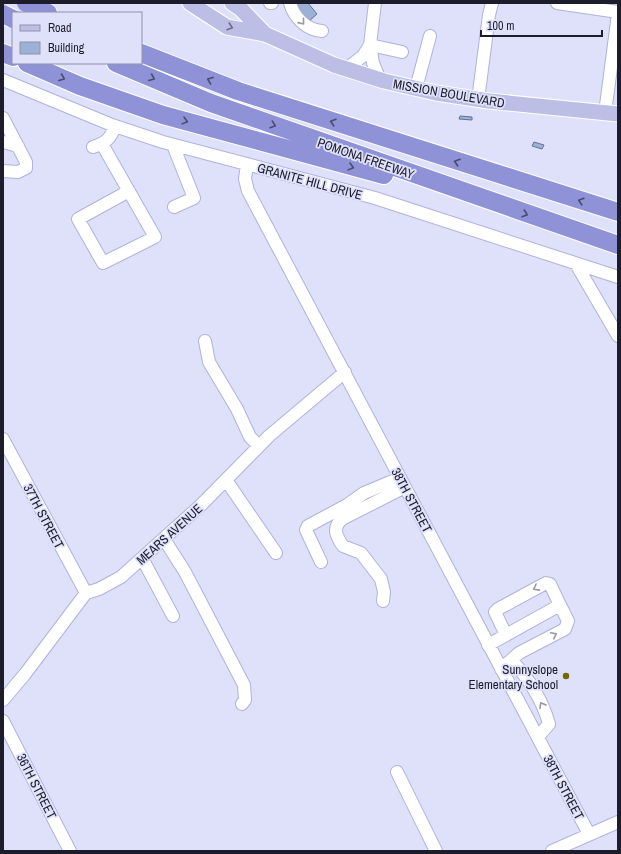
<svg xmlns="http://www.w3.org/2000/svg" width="621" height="854" viewBox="0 0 621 854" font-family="'Archivo Narrow',sans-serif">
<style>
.building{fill:#9cb1d5;stroke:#607394}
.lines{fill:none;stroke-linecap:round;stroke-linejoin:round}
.minor-casing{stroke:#afb2db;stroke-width:14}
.major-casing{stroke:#fff;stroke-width:17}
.highway-casing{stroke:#fff;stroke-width:20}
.minor{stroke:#fff;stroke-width:12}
.major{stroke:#bcbee6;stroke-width:15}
.highway{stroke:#8f92d6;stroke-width:18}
.highway-bridge-casing{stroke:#fff;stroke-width:20;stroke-linecap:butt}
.highway-bridge{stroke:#8f92d6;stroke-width:18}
.oneway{stroke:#9999a0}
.oneway2{stroke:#6c6d88}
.oneway3{stroke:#4a4b6f}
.poi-dot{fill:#746900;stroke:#dfe1fb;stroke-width:1.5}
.labels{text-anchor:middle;stroke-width:3.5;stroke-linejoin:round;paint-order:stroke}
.street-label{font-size:13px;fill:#1c1c2b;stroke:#dfe1fb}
.poi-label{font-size:13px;fill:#1c1c2b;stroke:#dfe1fb;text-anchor:end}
</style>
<rect width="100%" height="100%" fill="#dfe1fb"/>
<path class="building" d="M297,3H308L317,14L307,23L293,6Z
M460,116L472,117V120L459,119Z
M534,142L544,145L542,149L532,146Z"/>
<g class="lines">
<defs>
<path id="minor" d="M270,3H272
M290,3C294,18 307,30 322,31
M375,3L370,45L402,52
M557,3L618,12
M346,69L363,56L370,45L373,63L380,80
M3,80L112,125L163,142L375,198L618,277
M416,88L430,36
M478,100L489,15L492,3
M605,113L618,14
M3,118L26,162V168L18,172L3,171
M3,142L18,146
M102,144L155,237L103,263L78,219L129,191
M173,145L194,198L174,207
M93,147C105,143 111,139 115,126
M247,164L245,179L248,191L589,834
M576,264L618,336
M205,341L209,362L237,409L250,437L259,446
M3,439L86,593
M226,480L276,553
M164,539L185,572L244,685L245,700L242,704
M142,558L173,616
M321,562L306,530L308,526L347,505L364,493L400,478
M383,601L384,592L381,579L361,553L343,546C336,536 332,528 342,519L405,487
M506,635L495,612L498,609L546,583L550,584L560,605
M488,645L560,605L568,621L565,629L519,653L501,669
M511,660C528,677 543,701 549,724L538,737
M3,700L25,674L86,593L99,589L121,577L201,505L269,436L345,372
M3,721L70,851
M397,772L436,851
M552,851L618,822"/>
<path id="major" d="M190,3L227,27L265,34L334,65L384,81L436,93L489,101L618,114
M232,3L241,9L265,34"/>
<path id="highway" d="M35,7L48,13
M3,53L13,57
M141,53L238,91L618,212
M27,63L80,86L163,115L384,175
M116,63L211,103L618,245"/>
</defs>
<use href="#minor" class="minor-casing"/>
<use href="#major" class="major-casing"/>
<use href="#highway" class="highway-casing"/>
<use href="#minor" class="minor"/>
<use href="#major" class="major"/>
<use href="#highway" class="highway"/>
<defs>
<path id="highway-bridge" d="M26,3L35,7
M3,14L13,19"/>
</defs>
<use href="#highway-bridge" class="highway-bridge-casing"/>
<use href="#highway-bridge" class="highway-bridge"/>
</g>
<defs><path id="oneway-chevron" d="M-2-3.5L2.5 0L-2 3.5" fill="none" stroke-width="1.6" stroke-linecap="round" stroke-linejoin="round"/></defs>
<g class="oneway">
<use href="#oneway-chevron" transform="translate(302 22) rotate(51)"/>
<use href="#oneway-chevron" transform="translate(536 588) rotate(152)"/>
<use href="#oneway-chevron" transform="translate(554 635) rotate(-27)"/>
<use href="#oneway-chevron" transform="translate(542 705) rotate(-119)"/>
</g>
<use class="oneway2" href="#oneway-chevron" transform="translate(230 27) rotate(18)"/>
<g class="oneway3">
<use href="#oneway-chevron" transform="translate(62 78) rotate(23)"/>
<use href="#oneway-chevron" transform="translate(152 78) rotate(23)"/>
<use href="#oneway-chevron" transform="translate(210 80) rotate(-159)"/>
<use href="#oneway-chevron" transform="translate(185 121) rotate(15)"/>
<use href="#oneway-chevron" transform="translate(333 122) rotate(-162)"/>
<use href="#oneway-chevron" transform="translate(273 125) rotate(19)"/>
<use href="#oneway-chevron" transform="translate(457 162) rotate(-162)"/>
<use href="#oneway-chevron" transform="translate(351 167) rotate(15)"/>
<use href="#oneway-chevron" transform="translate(581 201) rotate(-163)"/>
<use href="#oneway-chevron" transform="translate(525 214) rotate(19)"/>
</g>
<circle class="poi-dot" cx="566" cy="676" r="4"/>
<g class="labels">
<g class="street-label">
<text transform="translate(449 93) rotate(10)" y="5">MISSION BOULEVARD</text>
<text transform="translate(366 158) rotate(19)" y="5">POMONA FREEWAY</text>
<text transform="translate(310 181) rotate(15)" y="5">GRANITE HILL DRIVE</text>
<text transform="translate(412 500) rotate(62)" y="5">38TH STREET</text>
<text transform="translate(44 516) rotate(62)" y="5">37TH STREET</text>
<text transform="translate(169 534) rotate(-42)" y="5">MEARS AVENUE</text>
<text transform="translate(37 786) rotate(63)" y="5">36TH STREET</text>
<text transform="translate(564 787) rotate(62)" y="5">38TH STREET</text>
</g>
<g class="poi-label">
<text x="558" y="674">Sunnyslope<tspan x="558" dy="15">Elementary School</tspan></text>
</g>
</g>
<rect width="621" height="854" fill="none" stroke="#1c1c2b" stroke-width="8"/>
<rect x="12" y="12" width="130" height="52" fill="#dfe1fb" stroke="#9192a8"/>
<rect x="20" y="25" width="20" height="6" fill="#bcbee6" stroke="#9192a8"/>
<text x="48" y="32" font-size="12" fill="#1c1c2b">Road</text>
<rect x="20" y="42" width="20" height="12" fill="#9cb1d5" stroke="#9192a8"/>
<text x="48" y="52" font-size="12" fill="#1c1c2b">Building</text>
<path d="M481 30v6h121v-6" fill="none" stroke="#1c1c2b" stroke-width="2"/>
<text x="487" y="30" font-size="12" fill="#1c1c2b" stroke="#dfe1fb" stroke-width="3" paint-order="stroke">100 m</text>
</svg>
